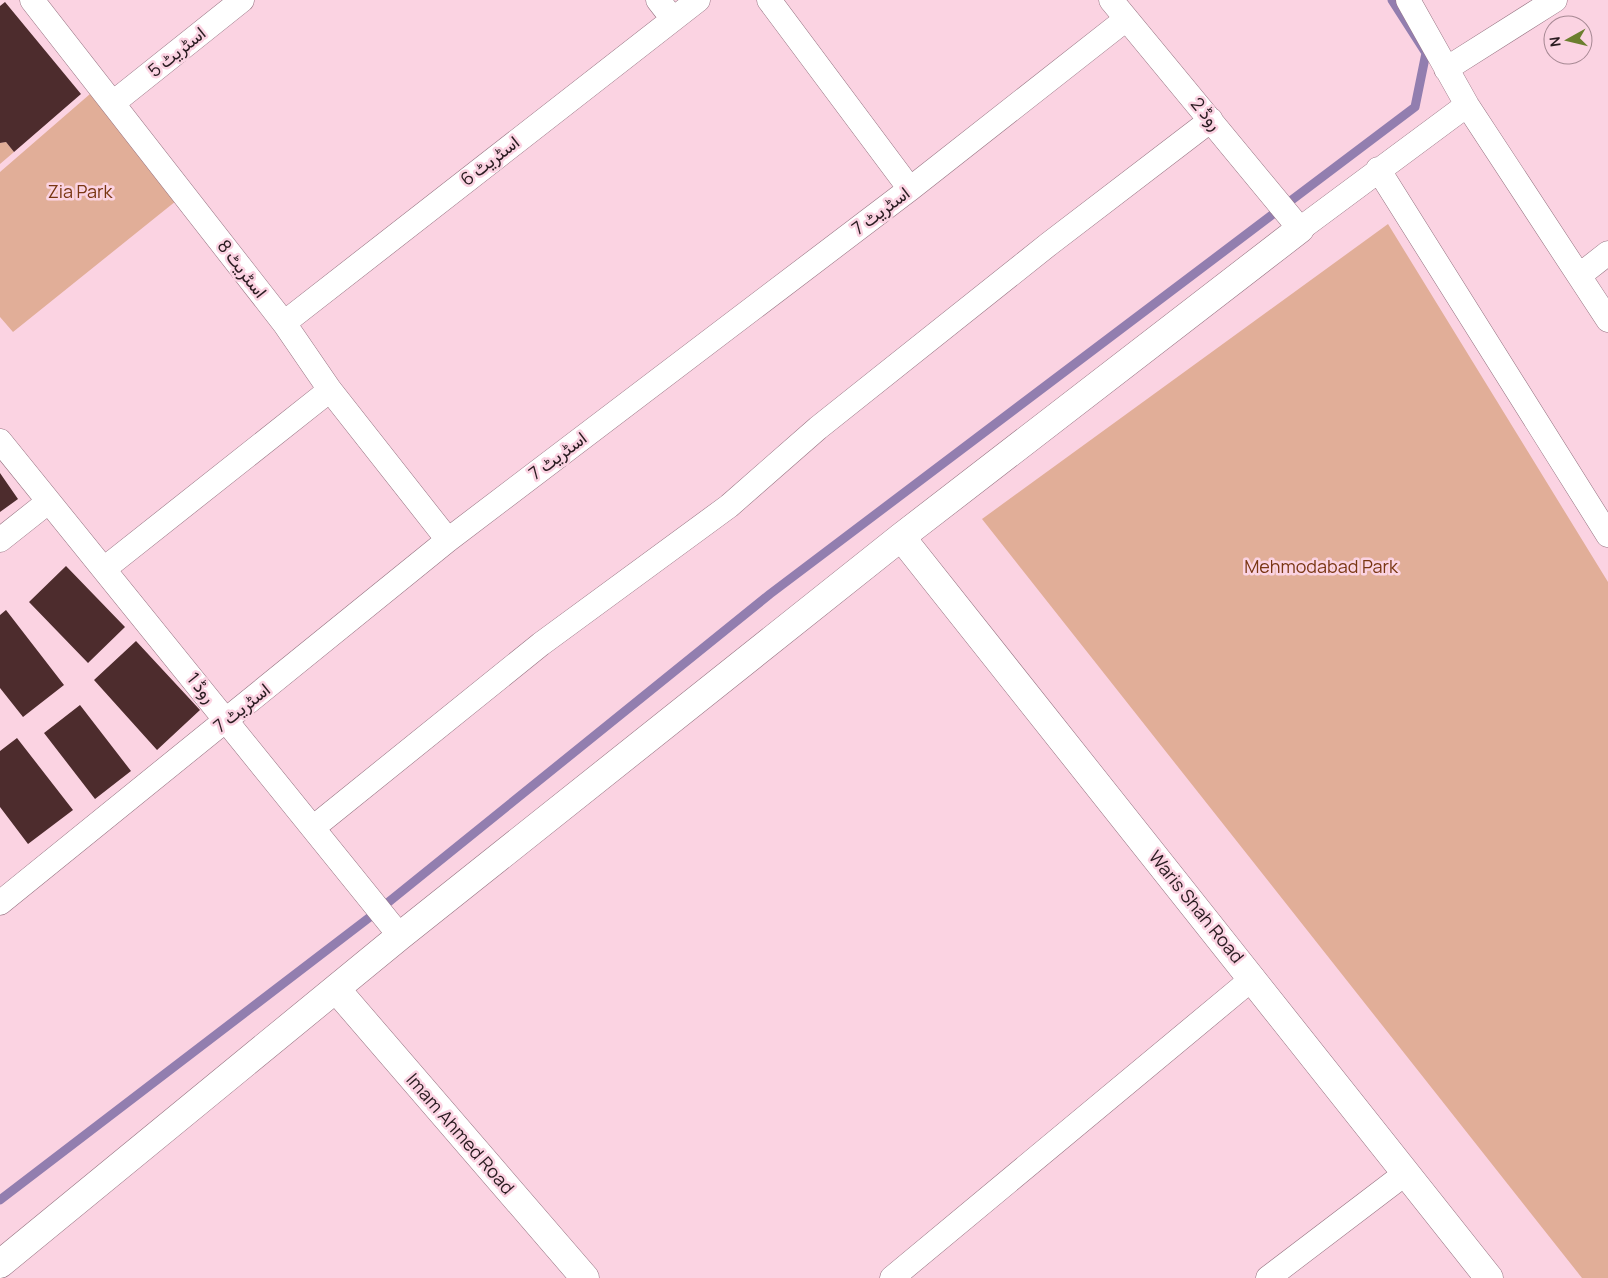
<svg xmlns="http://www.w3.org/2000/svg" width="1608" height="1278" viewBox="0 0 1608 1278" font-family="Manrope,Vazirmatn,sans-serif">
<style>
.green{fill:#e1ae98}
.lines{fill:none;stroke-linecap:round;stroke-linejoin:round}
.stream{stroke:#927eaf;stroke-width:9}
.building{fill:#4d2c2d}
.minor-casing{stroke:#957280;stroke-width:25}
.tertiary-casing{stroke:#957280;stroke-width:29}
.minor{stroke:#fff;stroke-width:24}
.tertiary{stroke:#fff;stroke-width:28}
.labels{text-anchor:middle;stroke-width:5;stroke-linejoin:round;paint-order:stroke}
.street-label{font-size:18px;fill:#291b20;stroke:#fbd3e2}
.park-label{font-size:18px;fill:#793613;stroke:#fbd3e2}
</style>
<rect width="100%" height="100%" fill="#fbd3e2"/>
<path class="green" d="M90,94L176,201L13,332L0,317V172Z
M6,142L14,152L0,164V143Z
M1388,224L1608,582V1278H1582L982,519Z"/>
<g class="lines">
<path class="stream" d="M0,1200L370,917L770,594L1415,107L1426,53L1392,0"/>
</g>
<path class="building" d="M5,2L81,94L14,152L6,142L0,143V6Z
M0,473L18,499L0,512Z
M66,566L125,627L88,663L29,602Z
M6,610L64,685L23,717L0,688V615Z
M136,641L200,710L157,750L94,680Z
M80,705L131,771L95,799L44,733Z
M17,738L73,810L28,844L0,807V751Z"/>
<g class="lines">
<defs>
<path id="minor" d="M32,0L284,323L330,390L448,540
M658,0L672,18
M769,0L910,189
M1111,0L1300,229L1467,105
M1408,0L1467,105L1608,320
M1446,69L1555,0
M113,103L242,0
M1378,169L1608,535
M1580,275L1608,253
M284,323L698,0
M0,441L400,936
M0,540L48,502
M104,569L330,390
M314,827L541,644L729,506L818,428L1049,244L1211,120
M0,903L448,540L910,189L1125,20
M892,1278L1253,978
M1268,1278L1406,1173"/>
<path id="tertiary" d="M901,537L1489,1278
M336,989L585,1278
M0,1264L400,936L901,537L1300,229"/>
</defs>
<use href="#minor" class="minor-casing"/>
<use href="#tertiary" class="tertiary-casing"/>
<use href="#minor" class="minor"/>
<use href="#tertiary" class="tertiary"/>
</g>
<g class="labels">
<g class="street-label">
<text transform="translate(177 52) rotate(-39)" y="6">اسٹریٹ 5</text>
<text transform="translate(1206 114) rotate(50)" y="6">روڈ 2</text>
<text transform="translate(490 161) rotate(-38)" y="6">اسٹریٹ 6</text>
<text transform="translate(881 211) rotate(-37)" y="6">اسٹریٹ 7</text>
<text transform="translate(242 269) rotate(52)" y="6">اسٹریٹ 8</text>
<text transform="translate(558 456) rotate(-37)" y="6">اسٹریٹ 7</text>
<text transform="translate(201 688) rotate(51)" y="6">روڈ 1</text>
<text transform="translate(242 708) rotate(-39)" y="6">اسٹریٹ 7</text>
<text transform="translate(1196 907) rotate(51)" y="6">Waris Shah Road</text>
<text transform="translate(460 1134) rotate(49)" y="6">Imam Ahmed Road</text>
</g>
<g class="park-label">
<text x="80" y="198">Zia Park</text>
<text x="1321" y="573">Mehmodabad Park</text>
</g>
</g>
<g transform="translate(1568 40) rotate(262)"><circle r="24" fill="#fbd3e2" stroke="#a78994"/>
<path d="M0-4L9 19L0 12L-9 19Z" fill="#6b7e2e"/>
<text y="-8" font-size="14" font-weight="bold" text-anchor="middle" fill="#291b20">N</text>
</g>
</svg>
